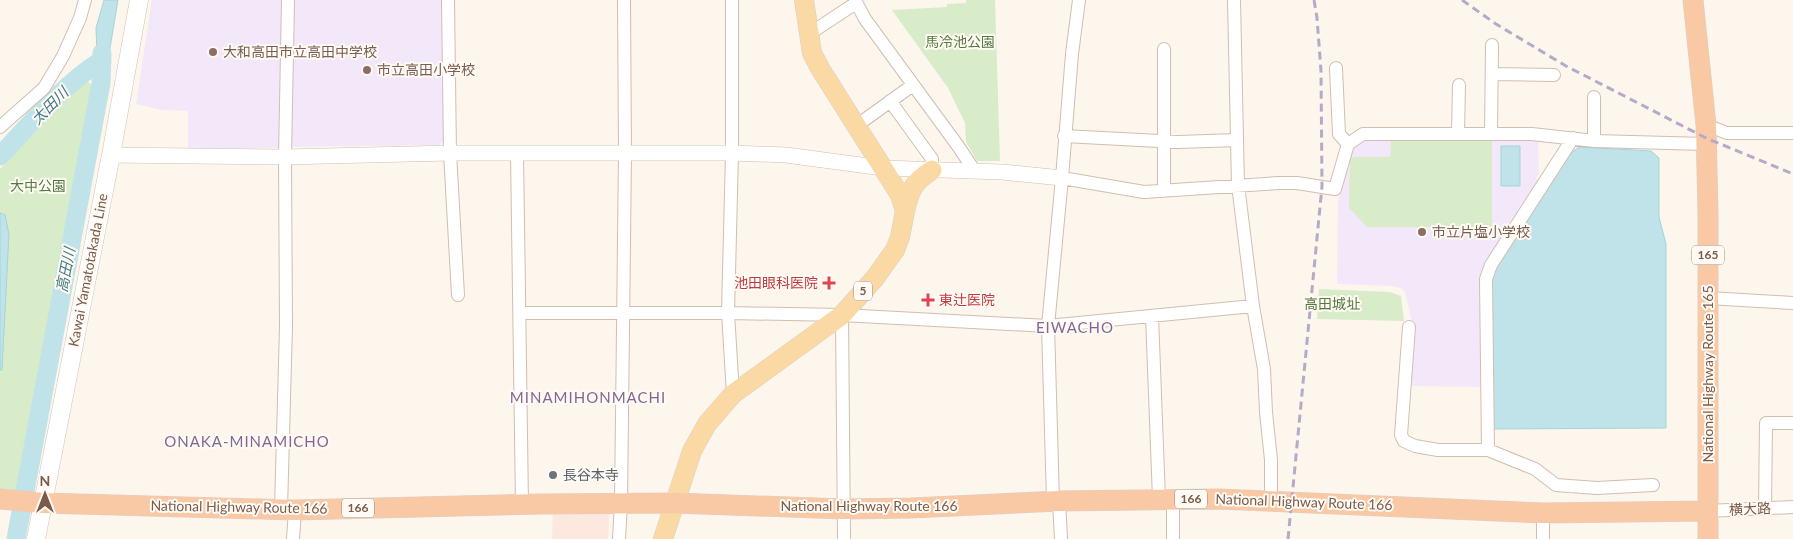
<svg xmlns="http://www.w3.org/2000/svg" width="1793" height="539" viewBox="0 0 1793 539" font-family="Lato,'Noto Sans JP',sans-serif">
<style>
.commercial{fill:#fde8e0}
.education{fill:#f3e8fa}
.green{fill:#d8ecc9}
.water{fill:#bfe3e8;stroke:#a5d3da}
.lines{fill:none;stroke-linecap:round;stroke-linejoin:round}
.river{stroke:#bfe3e8;stroke-width:19}
.minor-casing{stroke:#d1beb0;stroke-width:14}
.tertiary-casing{stroke:#d1beb0;stroke-width:16}
.secondary-casing{stroke:#d6c0b0;stroke-width:19}
.primary-casing{stroke:#dad1cd;stroke-width:20}
.trunk-casing{stroke:#dad1cd;stroke-width:21}
.minor{stroke:#fff;stroke-width:12}
.tertiary{stroke:#fff;stroke-width:15}
.secondary{stroke:#fff;stroke-width:18}
.primary{stroke:#fbd9a5;stroke-width:19}
.trunk{stroke:#f9c8a4;stroke-width:20}
.rail{stroke:#b9a8c9;stroke-width:3;stroke-dasharray:8 5;stroke-linecap:butt}
.education-dot{fill:#8d6e63;stroke:#fffaf3;stroke-width:2}
.health-dot{fill:#e0444e;stroke:#fffaf3;stroke-width:2}
.worship-dot{fill:#6b7280;stroke:#fffaf3;stroke-width:2}
.labels{text-anchor:middle;stroke-width:4;stroke-linejoin:round;paint-order:stroke}
.shield{fill:#fffaf3;stroke:#a28b7f;stroke-width:1}
.shield-label{font-size:12px;font-weight:bold;fill:#7a5c4d}
.park-label{font-size:14px;fill:#537a41;stroke:#fffaf3}
.education-label{font-size:14px;fill:#785e54;stroke:#fffaf3;text-anchor:start}
.street-label{font-size:14px;fill:#7a5c4d;stroke:#fffaf3}
.health-label{font-size:14px;fill:#be3a42;stroke:#fffaf3;text-anchor:end}
.worship-label{font-size:14px;fill:#5b616d;stroke:#fffaf3;text-anchor:start}
.water-label{font-size:15px;font-style:italic;fill:#437c86;stroke:#fffaf3}
.neighbourhood-label{font-size:15px;letter-spacing:1px;fill:#846695;stroke:#fffaf3}
</style>
<rect width="100%" height="100%" fill="#fdf6ec"/>
<path class="commercial" d="M553,509H605L609,514L608,539H552Z"/>
<path class="education" d="M152,0H282V146L279,148L188,149V111L162,110L136,104Z
M291,0H443L445,140L439,145L291,147Z
M1538,138L1539,173L1536,178L1541,182L1481,387L1412,386L1413,327L1405,292L1401,288L1392,286L1337,284L1338,201L1353,144L1360,139Z"/>
<path class="green" d="M966,0H995L1000,161H977L966,142L965,123L948,88L892,10L947,7V4L966,3Z
M88,81L93,87L69,239L17,493L0,490V169L64,101C70,91 76,83 88,81Z
M1391,141H1492V227H1367L1349,208L1350,157H1390Z
M1319,289L1390,292L1401,296L1404,321L1317,319Z"/>
<path class="water" d="M104,0H118L105,78L98,77L96,28Z
M1501,146H1520V186H1501Z
M1579,147L1651,151L1659,158V217L1666,244V428L1492,429L1490,283L1493,271L1571,153Z
M0,213L5,215L9,234L2,370H0Z"/>
<g class="lines">
<path class="river" d="M0,156C31,123 64,84 102,60
M16,539L101,83L102,53"/>
<defs>
<path id="minor" d="M448,0L450,153L458,295
M732,0V153L728,313L733,394
M855,0L865,19L958,146L974,170
M1234,0L1238,185L1253,306L1264,369L1266,412L1271,460V501
M809,34L856,3
M1336,68L1339,134L1348,144
M1492,74L1554,75
M1594,97V141
M890,101L932,159V170
M1706,125L1727,133H1793
M856,126L913,85
M0,127L44,88L63,56L80,18L85,0
M1458,134L1459,85
M1491,134L1492,45
M1064,136L1178,142L1237,140
M517,153L522,504
M1062,178L1144,192L1279,183H1297L1335,189L1348,144L1363,134H1532L1594,141L1706,144
M1164,191V49
M1708,298L1793,303
M520,313H728L842,315L1048,326L1253,306
M842,315L844,539
M1152,316L1159,499
M1409,327L1401,435L1404,441L1415,446L1438,450H1488L1535,469L1556,485L1597,488L1653,485
M1488,450L1486,279L1491,265L1573,138
M1173,499V539
M1053,501L1048,326L1062,178L1072,54L1079,0
M1059,501L1061,539
M281,509L286,326L285,157L288,0
M1765,509L1766,423H1793
M1708,511L1793,507
M1543,513V539
M293,539L295,510
M619,539L621,504L625,153L624,0"/>
<path id="tertiary" d="M111,155L285,157L450,153H732L786,155L883,168L1002,172L1062,178"/>
<path id="secondary" d="M36,539L111,155L139,0"/>
<path id="primary" d="M905,211C910,189 914,182 932,170
M663,539L692,451L707,424L733,394L842,315L875,278L895,250L900,237L905,211L900,195L821,70L812,53L804,0"/>
<path id="trunk" d="M1693,0L1706,125L1708,214V539
M0,499L43,503L295,510L542,504L674,503L844,509L911,508L1059,501L1219,499L1543,513L1708,511"/>
</defs>
<use href="#minor" class="minor-casing"/>
<use href="#tertiary" class="tertiary-casing"/>
<use href="#secondary" class="secondary-casing"/>
<use href="#primary" class="primary-casing"/>
<use href="#trunk" class="trunk-casing"/>
<use href="#minor" class="minor"/>
<use href="#tertiary" class="tertiary"/>
<use href="#secondary" class="secondary"/>
<use href="#primary" class="primary"/>
<use href="#trunk" class="trunk"/>
<path class="rail" d="M1462,0L1496,24L1566,66L1706,138L1793,174
M1288,539L1322,186L1321,71L1317,18L1314,0"/>
</g>
<g class="education-dot">
<circle cx="213" cy="52" r="5"/>
<circle cx="367" cy="70" r="5"/>
<circle cx="1422" cy="232" r="5"/>
</g>
<g class="health-dot">
<path d="M826.5 275.5h5v5h5v5h-5v5h-5v-5h-5v-5h5z"/>
<path d="M925.5 292.5h5v5h5v5h-5v5h-5v-5h-5v-5h5z"/>
</g>
<circle class="worship-dot" cx="553" cy="475" r="5"/>
<g class="labels">
<g class="shield">
<rect x="1692" y="245.5" width="32" height="19" rx="4"/>
<rect x="854" y="281.5" width="18" height="19" rx="4"/>
<rect x="1175" y="489.5" width="32" height="19" rx="4"/>
<rect x="342" y="498.5" width="32" height="19" rx="4"/>
</g>
<g class="shield-label">
<text x="1708" y="259">165</text>
<text x="863" y="295">5</text>
<text x="1191" y="503">166</text>
<text x="358" y="512">166</text>
</g>
<g class="park-label">
<text x="960" y="47">馬冷池公園</text>
<text x="38" y="191">大中公園</text>
<text x="1332" y="309">高田城址</text>
</g>
<g class="education-label">
<text x="223" y="57">大和高田市立高田中学校</text>
<text x="377" y="75">市立高田小学校</text>
<text x="1432" y="237">市立片塩小学校</text>
</g>
<g class="street-label">
<text transform="translate(88 270) rotate(-79)" y="5">Kawai Yamatotakada Line</text>
<text transform="translate(1708 374) rotate(-90)" y="5">National Highway Route 165</text>
<text transform="translate(1304 502) rotate(2)" y="5">National Highway Route 166</text>
<text x="869" y="511">National Highway Route 166</text>
<text transform="translate(239 507) rotate(1)" y="5">National Highway Route 166</text>
<text transform="translate(1750 509) rotate(-3)" y="5">横大路</text>
</g>
<g class="health-label">
<text x="818" y="288">池田眼科医院</text>
<text x="939" y="305" text-anchor="start">東辻医院</text>
</g>
<g class="worship-label">
<text x="563" y="480">長谷本寺</text>
</g>
<g class="water-label">
<text transform="translate(50 106) rotate(-45)" y="5">太田川</text>
<text transform="translate(66 270) rotate(-79)" y="5">高田川</text>
</g>
<g class="neighbourhood-label">
<text x="1075" y="333">EIWACHO</text>
<text x="588" y="403">MINAMIHONMACHI</text>
<text x="247" y="447">ONAKA-MINAMICHO</text>
</g>
</g>
<g transform="translate(45 494)" stroke="#fffaf3" stroke-width="4" paint-order="stroke">
<path d="M0-4L9 19L0 12L-9 19Z" fill="#7a5c4d"/>
<text y="-8" font-size="14" font-weight="bold" text-anchor="middle" fill="#7a5c4d">N</text>
</g>
</svg>
